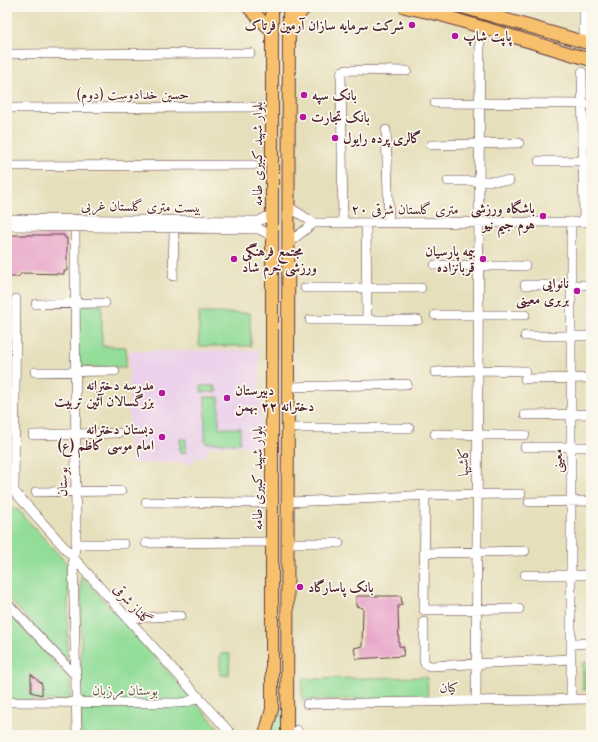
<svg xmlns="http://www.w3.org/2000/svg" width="598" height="742" viewBox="0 0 598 742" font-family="'Libre Caslon Text',Amiri,serif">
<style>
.built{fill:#ebd1eb}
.green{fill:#93dd99;stroke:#6e7e62}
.building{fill:#e7a0c7}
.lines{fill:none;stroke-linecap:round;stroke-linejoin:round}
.minor-casing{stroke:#613c41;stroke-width:10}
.major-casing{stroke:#613c41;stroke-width:14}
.minor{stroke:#fff;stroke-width:9}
.major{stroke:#f7c06c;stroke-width:12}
.poi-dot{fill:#b5179e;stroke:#fbf7ec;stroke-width:1.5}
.labels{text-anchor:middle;stroke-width:3.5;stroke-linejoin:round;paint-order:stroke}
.poi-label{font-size:14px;font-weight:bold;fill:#4a1f2b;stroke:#fbf7ec;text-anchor:start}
.street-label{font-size:14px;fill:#4a1f2b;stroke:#fbf7ec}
.park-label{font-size:14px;fill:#60584c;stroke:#fbf7ec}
</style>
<rect width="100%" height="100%" fill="#fbf7ec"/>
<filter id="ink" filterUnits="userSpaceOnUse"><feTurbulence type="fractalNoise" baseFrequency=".025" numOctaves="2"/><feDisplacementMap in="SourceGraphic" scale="8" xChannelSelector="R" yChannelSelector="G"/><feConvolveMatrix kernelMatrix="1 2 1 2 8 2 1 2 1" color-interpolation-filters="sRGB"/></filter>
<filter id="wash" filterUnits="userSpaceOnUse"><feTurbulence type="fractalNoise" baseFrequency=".012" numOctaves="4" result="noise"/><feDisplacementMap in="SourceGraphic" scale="16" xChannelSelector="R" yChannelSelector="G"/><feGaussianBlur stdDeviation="0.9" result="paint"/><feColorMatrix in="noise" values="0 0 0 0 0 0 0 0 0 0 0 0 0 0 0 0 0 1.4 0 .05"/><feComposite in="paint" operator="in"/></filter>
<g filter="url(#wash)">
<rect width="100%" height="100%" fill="#e6dfbb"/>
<path class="built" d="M259,350L261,446H211L204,457H196L195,394V463H129V351Z"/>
<path class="green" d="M7,301L10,302L7,389Z
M77,305H102V346L126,347V367H77Z
M199,313H250L251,346H199Z
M201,386H215V390H217V392H201Z
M205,397H219V428H240V443H205Z
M180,439H186V452L180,453Z
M7,508L18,510L69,566L67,661L7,597Z
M81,575L225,735H81Z
M7,611L70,680V701L7,700Z
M220,654H230L229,675H220Z
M583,662H591V690H583Z
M427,677L428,698L302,700V679Z
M278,708H283V735H269Z"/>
<g id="blocks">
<path class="building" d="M7,235H64L65,238H67V271H64V274L22,273L18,277H7Z
M356,596H401L402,605L398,606L399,646L404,647L403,656L356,659L354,648L362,646L363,608L356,606Z
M31,674L42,684V695L31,692Z"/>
</g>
</g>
<g filter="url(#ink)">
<use href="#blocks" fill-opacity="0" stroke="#613c41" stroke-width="1"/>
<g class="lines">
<defs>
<path id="minor" d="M584,42V7
M7,54L250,53
M582,72L584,222
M435,103L591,104
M7,108L259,107
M386,130L389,223
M431,145L519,143
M539,161H591
M7,166L253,165
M448,181H509
M289,207L314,223L591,222
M7,219L259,221L272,214
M75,219L76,544L73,558L77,735
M343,223L341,74L342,71L346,70L407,71
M366,223L367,320
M7,226L259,229L272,236
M288,243L314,223
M435,265L525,266
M173,276L174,229
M525,285H591
M305,288H421
M36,304L105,303
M435,315H525
M310,320H418
M525,336H591
M35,372L115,371
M435,372L478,370L525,371
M525,379L591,378
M288,387L407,384
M525,415L591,414
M288,428H409
M435,434L525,435
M33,435L118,433
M525,447H591
M7,486L14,491L232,735
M14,491L16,299
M36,492L121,491
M425,495L424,610L519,609
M146,502L272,503
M288,502L381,498L425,495L521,494
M529,502L591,501
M146,543L272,542
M288,543H339
M76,544H124
M425,553L525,551
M525,575H591
M7,603L77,677
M127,618L181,616
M424,622V660L425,664L430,666L571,659
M571,644L591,643
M571,700V222
M476,701L480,38
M7,702L179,703L187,702L199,697
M307,704L591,699
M297,730L299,735"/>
<path id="major" d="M248,7L272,31
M405,7L441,15L591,60
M462,7L591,44
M289,34L301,12L306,7
M265,735L272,709V7
M287,735L289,7"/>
</defs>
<use href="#minor" class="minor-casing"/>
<use href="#major" class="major-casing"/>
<use href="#minor" class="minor"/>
<use href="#major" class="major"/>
</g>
</g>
<g class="poi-dot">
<circle cx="412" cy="25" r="4"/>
<circle cx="455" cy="36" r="4"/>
<circle cx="304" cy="95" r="4"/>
<circle cx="303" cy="117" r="4"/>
<circle cx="335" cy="138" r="4"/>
<circle cx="543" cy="216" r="4"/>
<circle cx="234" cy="259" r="4"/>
<circle cx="483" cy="259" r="4"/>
<circle cx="577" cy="291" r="4"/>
<circle cx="162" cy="393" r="4"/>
<circle cx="227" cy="398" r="4"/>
<circle cx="162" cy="437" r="4"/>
<circle cx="300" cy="587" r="4"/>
</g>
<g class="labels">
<g class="poi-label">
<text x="404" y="30" text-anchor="end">شرکت سرمایه سازان آرمین فرتاک</text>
<text x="463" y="41">پاپت شاپ</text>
<text x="312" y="100">بانک سپه</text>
<text x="311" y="122">بانک تجارت</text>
<text x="343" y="143">گالری پرده رایول</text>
<text x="535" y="213" text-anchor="end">باشگاه ورزشی<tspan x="535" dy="16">هوم جیم نیو</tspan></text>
<text x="242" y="256">مجتمع فرهنگی<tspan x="242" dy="16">ورزشی خرم شاد</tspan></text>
<text x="475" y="256" text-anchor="end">بیمه پارسیان<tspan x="475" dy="16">قربانزاده</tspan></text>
<text x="569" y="288" text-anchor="end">نانوایی<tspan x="569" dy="16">بربری معینی</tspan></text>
<text x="154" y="390" text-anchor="end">مدرسه دخترانه<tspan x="154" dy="16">بزرگسالان آئین تربیت</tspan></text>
<text x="235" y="395">دبیرستان<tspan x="235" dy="16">دخترانه ۲۲ بهمن</tspan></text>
<text x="154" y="434" text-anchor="end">دبستان دخترانه<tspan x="154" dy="16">امام موسی کاظم (ع)</tspan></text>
<text x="308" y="592">بانک پاسارگاد</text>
</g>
<g class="street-label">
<text x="133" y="99">حسین خدادوست (دوم)</text>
<text transform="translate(257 154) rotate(-90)" y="5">بلوار شهید کبیری طامه</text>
<text transform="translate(141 206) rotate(1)" y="5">بیست متری گلستان غربی</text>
<text x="405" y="214">۲۰ متری گلستان شرقی</text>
<text transform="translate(557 461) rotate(-90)" y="5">معینی</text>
<text transform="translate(463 462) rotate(-90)" y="5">کاشیها</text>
<text transform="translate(257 478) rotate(-90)" y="5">بلوار شهید کبیری طامه</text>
<text transform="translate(62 482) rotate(-90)" y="5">بوستان</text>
<text transform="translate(133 604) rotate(48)" y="5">گلناز شرقی</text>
<text transform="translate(449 687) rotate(-1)" y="5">کیان</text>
</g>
<g class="park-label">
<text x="125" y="695">بوستان مرزبان</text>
</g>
</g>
<rect width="598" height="742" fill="none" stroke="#fbf7ec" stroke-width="24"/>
</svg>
